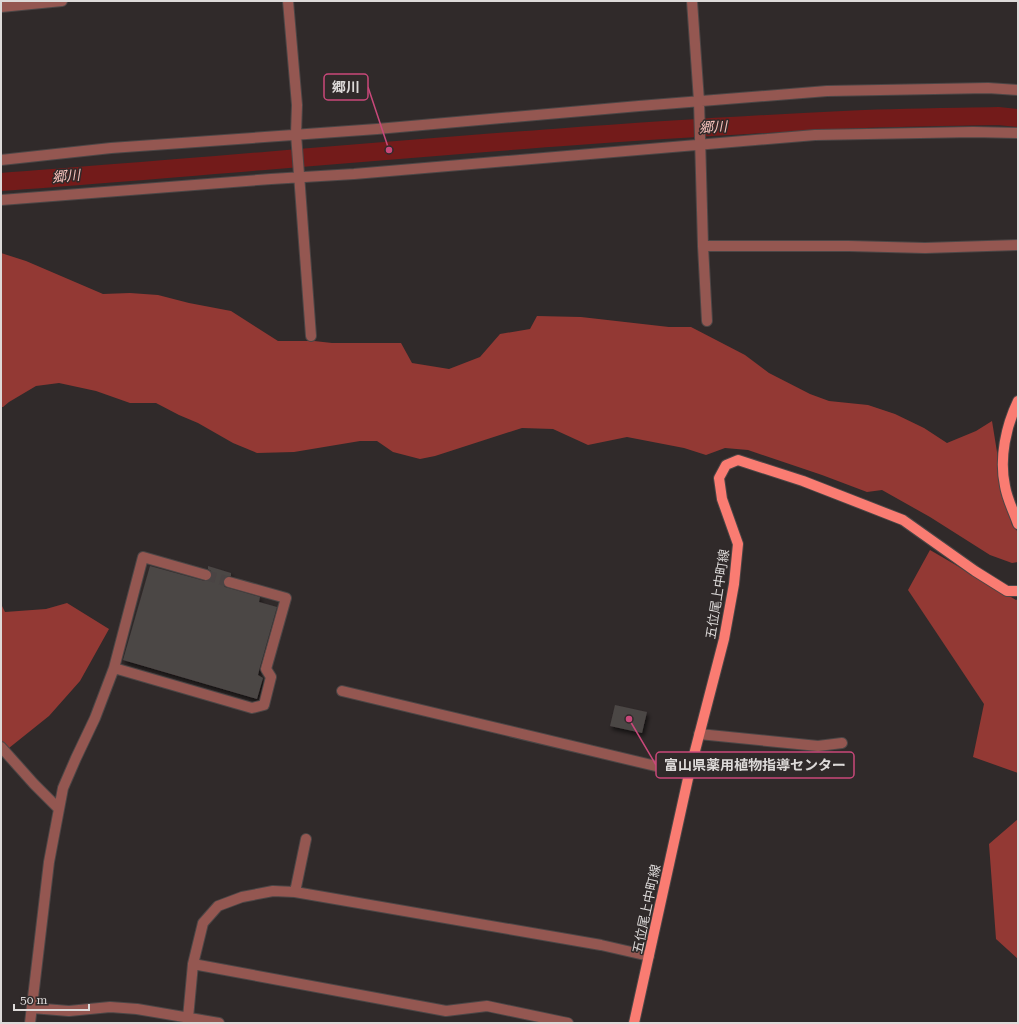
<svg xmlns="http://www.w3.org/2000/svg" width="1019" height="1024" viewBox="0 0 1019 1024" font-family="'Roboto Serif','Noto Sans JP',serif">
<style>
.forest{fill:#933934}
.lines{fill:none;stroke-linecap:round;stroke-linejoin:round}
.river{stroke:#731b1a;stroke-width:18}
.building{fill:#4c4645;filter:url(#shadow)}
.minor-tunnel{stroke:#4a4444;stroke-width:10;stroke-dasharray:10 5;stroke-linecap:butt}
.minor-casing{stroke:#4c4646;stroke-width:12}
.major-casing{stroke:#4c4646;stroke-width:12}
.minor{stroke:#945751;stroke-width:10}
.major{stroke:#fa7c72;stroke-width:10}
.labels{text-anchor:middle;stroke-width:3;stroke-linejoin:round;paint-order:stroke}
.street-label{font-size:13px;fill:#dddad9;stroke:#302a2a}
.water-label{font-size:14px;font-style:italic;fill:#f5c0ba;stroke:#302a2a}
.leader{fill:none;stroke:#c9487a;stroke-width:1.5}
.callout-dot{fill:#c9487a;stroke:#302a2a;stroke-width:1.5}
.callout{fill:#302a2a;stroke:#c9487a;stroke-width:1.5}
.callout-label{font-size:14px;text-anchor:middle;font-weight:bold;fill:#dddad9}
</style>
<defs>
<filter id="shadow"><feDropShadow dx="2" dy="3.5" stdDeviation="2" flood-color="#0009"/></filter>
</defs>
<rect width="100%" height="100%" fill="#302a2a"/>
<path class="forest" d="M1,253L26,261L103,294L130,293L158,295L189,303L231,311L278,341H314L332,343H401L412,363L449,369L480,357L500,334L530,329L537,316L581,317L669,327H691L745,355L769,373L810,394L829,401L868,405L895,414L924,428L947,443L976,431L992,421L1002,483L1009,512L1012,525L1018,532V562L1012,563L990,555L930,517L882,490L867,492L822,475L748,450L725,448L706,455L684,448L627,437L588,445L553,429L522,428L435,456L420,459L393,452L377,441H360L294,452L257,453L233,443L198,423L179,415L156,403H130L96,391L59,383L36,386L9,402L3,407H1Z
M930,550L1016,600L1018,599V773L973,757L984,704L908,590Z
M67,603L109,629L80,681L49,716L9,748L1,741V604L5,612L46,609Z
M1018,819V959L996,939L989,844Z"/>
<g class="lines">
<path class="river" d="M1,182C282,161 562,133 843,120C895,117 947,117 998,116L1018,118"/>
</g>
<path class="building" d="M150,566L205,581L210,580L212,576L211,571L208,569V566L231,573V576H227L223,580V584L225,587L260,597L259,602L277,607L260,667L258,675L263,678L257,699L123,660Z
M615,705L647,712L642,733L610,726Z"/>
<g class="lines">
<path class="minor-tunnel" d="M206,575L229,582"/>
<defs>
<path id="minor" d="M288,1L297,105L296,134L311,336
M692,1L699,101L703,246L707,321
M1,7L62,1
M1,160L111,148L377,129L639,106L827,91L988,88L1018,90
M1,200L271,179L354,174L815,135L973,132L1018,133
M703,246H849L925,248L1018,245
M114,668L252,708L264,705L271,677L266,669L286,598L229,582
M342,691L689,774
M699,734L818,746L842,743
M1,747L34,784L59,809
M295,892L601,945L649,956
M193,964L203,923L218,906L242,897L273,891L295,892L306,839
M32,1008L69,1011L110,1007L137,1009L219,1023
M188,1018L193,964L446,1011L487,1006L568,1023
M30,1023L49,862L63,788L76,758L95,718L114,668L143,557L206,575"/>
<path id="major" d="M1018,401C1006,426 999,458 1005,486C1007,499 1014,512 1018,524
M634,1023L689,774L724,639L734,584L738,544L722,499L719,478L726,465L738,460L803,481L903,520L975,571L1007,591H1018"/>
</defs>
<use href="#minor" class="minor-casing"/>
<use href="#major" class="major-casing"/>
<use href="#minor" class="minor"/>
<use href="#major" class="major"/>
</g>
<g class="labels">
<g class="street-label">
<text transform="translate(717 594) rotate(-81)" y="5">五位尾上中町線</text>
<text transform="translate(646 909) rotate(-78)" y="5">五位尾上中町線</text>
</g>
<g class="water-label">
<text transform="translate(713 127) rotate(-3)" y="5">郷川</text>
<text transform="translate(66 176) rotate(-5)" y="5">郷川</text>
</g>
</g>
<path class="leader" d="M389 150L368 87M629 719L656 765"/>
<g class="callout-dot">
<circle cx="389" cy="150" r="4"/>
<circle cx="629" cy="719" r="4"/>
</g>
<g class="callout">
<rect x="324" y="74" width="44" height="26" rx="4"/>
<rect x="656" y="752" width="198" height="26" rx="4"/>
</g>
<g class="callout-label">
<text x="346" y="92">郷川</text>
<text x="755" y="770">富山県薬用植物指導センター</text>
</g>
<rect width="1019" height="1024" fill="none" stroke="#dddad9" stroke-width="4"/>
<path d="M14 1004v6h75v-6" fill="none" stroke="#dddad9" stroke-width="2"/>
<text x="20" y="1004" font-size="12" fill="#dddad9" stroke="#302a2a" stroke-width="3" paint-order="stroke">50 m</text>
</svg>
